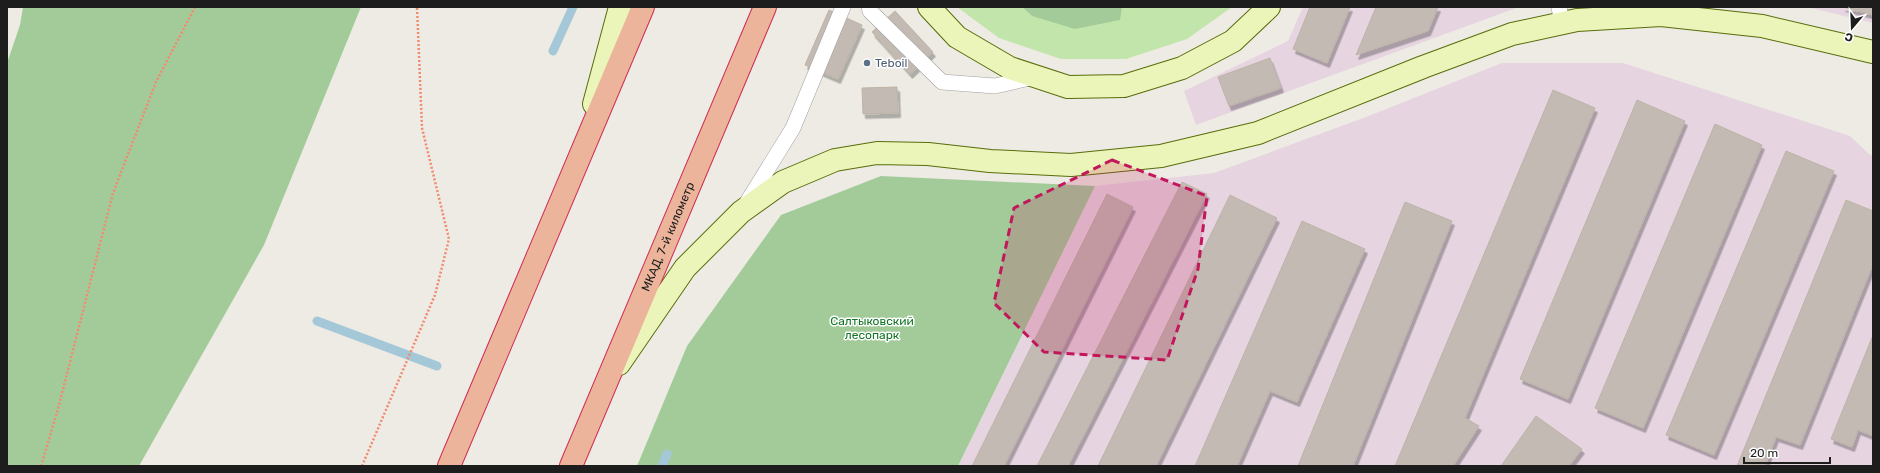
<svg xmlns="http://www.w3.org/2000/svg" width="1880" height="473" font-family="Rubik,sans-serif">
<defs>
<filter id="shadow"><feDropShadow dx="2.5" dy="4.5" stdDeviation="0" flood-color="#0004"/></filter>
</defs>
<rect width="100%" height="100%" fill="#edebe3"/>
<path fill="#e6d5e1" d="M1303,7H1519L1196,125L1184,91L1288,41Z
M1807,7H1873V23Z
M1502,63H1623L1850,136L1869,154L1873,156V466H958L1095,186L1214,173L1366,117Z"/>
<path fill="#c2e5ab" d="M957,7H1022L1032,16L1119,20L1122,7H1232L1187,39L1126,59H1061L999,38Z"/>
<path fill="#a3cb9a" d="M23,7H361L264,245L139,466H7V63L20,25Z
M1022,7H1122L1120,20L1075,29L1032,16Z
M881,176L1095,186L958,466H637L687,346L781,215Z"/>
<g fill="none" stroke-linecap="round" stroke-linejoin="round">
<path stroke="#a5c8d9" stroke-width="9" d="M553,51L573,7
M317,321L437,366
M662,466L667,454"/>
</g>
<path fill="#c2bab3" stroke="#beb3a6" filter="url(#shadow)" d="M1310,7H1350L1327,63L1293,49Z
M1376,7H1438L1428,31L1356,55Z
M1843,7H1873V15Z
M829,10L862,25L838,79L805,65Z
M895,11L933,52L910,74L872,32Z
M1270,58L1281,88L1229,106L1218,77Z
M897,87L898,113L863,114L862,88Z
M1553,90L1595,108L1465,418L1479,426L1453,466H1395Z
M1637,100L1685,121L1568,399L1520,379Z
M1715,124L1762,145L1643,428L1595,408Z
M1786,151L1834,171L1714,455L1666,435Z
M1182,182L1207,194L1068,466H1037Z
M1107,194L1133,207L1004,466H972Z
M1230,195L1277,218L1156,466H1098Z
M1846,200L1873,211V264L1800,445L1776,437L1765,466H1737Z
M1405,202L1452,221L1353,466H1298Z
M1302,221L1365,249L1297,402L1270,391L1237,466H1195Z
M1873,335V436L1858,430L1852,447L1831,439Z
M1536,416L1582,449L1569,466H1501Z"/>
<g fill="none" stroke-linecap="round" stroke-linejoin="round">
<defs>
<path id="service" d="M869,7L870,11L942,82L995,86L1034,77
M1559,7L1562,23
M746,204L793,128L843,7"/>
<path id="secondary" d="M929,7L957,37L1010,68L1068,87L1124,86L1182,68L1233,41L1269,7
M594,104L620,7
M619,364L685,268L741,212L783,182L835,160L877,153L928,154L990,161L1071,165L1161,156L1258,133L1423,67L1512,34L1577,20L1661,15L1762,26L1873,52"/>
<g id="trunk">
<path d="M449,466L643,7"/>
<path id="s1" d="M571,466L765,7"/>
</g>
</defs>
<use href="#service" stroke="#a1a1a1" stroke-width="16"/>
<use href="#secondary" stroke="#586d0b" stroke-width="24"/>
<use href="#trunk" stroke="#ce2d54" stroke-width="24"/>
<path stroke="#f28a70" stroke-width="2.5" stroke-dasharray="2 2" stroke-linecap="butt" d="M41,466L58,409L113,193L156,82L195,7
M362,466L435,295L449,239L422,128L417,7"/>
<use href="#service" stroke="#fff" stroke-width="15"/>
<use href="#secondary" stroke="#ecf5b9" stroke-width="22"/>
<use href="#trunk" stroke="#ecb49a" stroke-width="22"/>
</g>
<path fill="#c2185b" fill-opacity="0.2" stroke="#c2185b" stroke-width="3" stroke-dasharray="8 5" stroke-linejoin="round" d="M1112,160L1207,196L1198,269L1167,360L1044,352L994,303L1014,208Z"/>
<circle fill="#5c6f8a" stroke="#fff" stroke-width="1.5" cx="867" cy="63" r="4"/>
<g text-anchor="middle" stroke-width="3" stroke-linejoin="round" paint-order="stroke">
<g font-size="12" fill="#4e5e75" stroke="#fff" text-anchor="start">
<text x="875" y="67">Teboil</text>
</g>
<g font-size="12" fill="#1d1d1d" stroke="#fff">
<text dy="4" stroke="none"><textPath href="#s1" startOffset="249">МКАД, 7-й километр</textPath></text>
</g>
<g font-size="12" fill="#117423" stroke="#fff">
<text x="872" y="325">Салтыковский<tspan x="872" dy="14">лесопарк</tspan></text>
</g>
</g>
<rect width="1880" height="473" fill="none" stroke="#1d1d1d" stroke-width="16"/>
<g transform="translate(1852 28) rotate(199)" stroke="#ffffff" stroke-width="3" paint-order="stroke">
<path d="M0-3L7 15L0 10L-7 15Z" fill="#1d1d1d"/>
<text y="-6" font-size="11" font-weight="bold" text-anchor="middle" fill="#1d1d1d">С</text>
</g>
<path d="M1744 457v6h86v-6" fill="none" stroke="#1d1d1d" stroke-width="2"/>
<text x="1750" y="457" font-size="12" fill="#1d1d1d" stroke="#ffffff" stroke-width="3" paint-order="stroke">20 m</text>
</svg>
